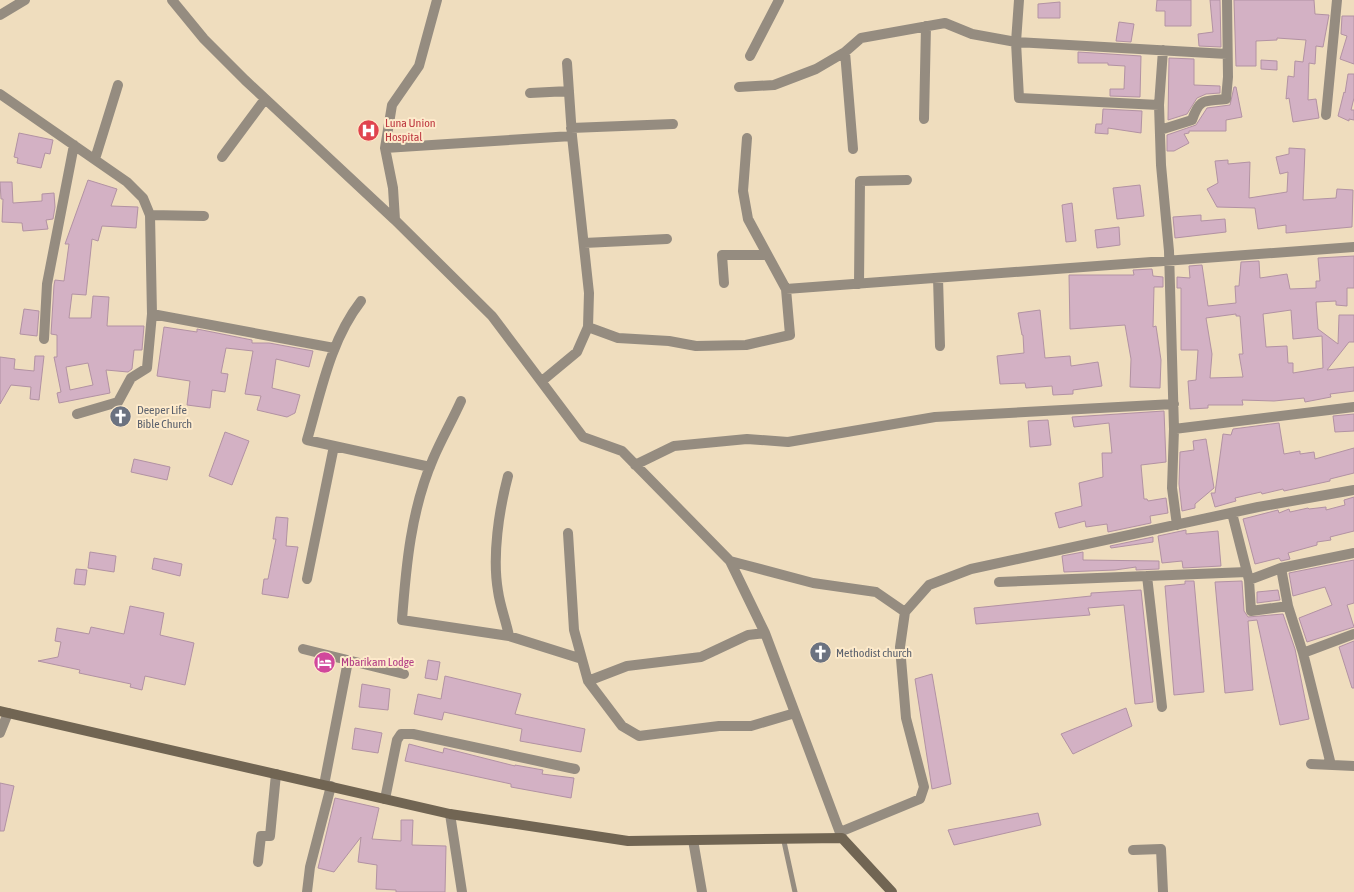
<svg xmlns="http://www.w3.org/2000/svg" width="1354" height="892" font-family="'Asap Condensed',sans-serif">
<rect width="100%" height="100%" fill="#efddbe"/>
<path fill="#d3b1c4" stroke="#b292a3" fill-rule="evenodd" d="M1157,0H1191V26H1165V11H1156Z
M1210,0H1220L1221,47L1199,46L1198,34L1213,32Z
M1234,0H1314L1315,14L1329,15L1323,47L1316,46L1315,64L1309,63L1308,100L1316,99L1319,118L1293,122L1289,98L1286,99L1288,76L1294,77L1295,61L1303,62L1306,40L1277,38V40L1256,41V66H1236Z
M1060,2V18H1038V4Z
M1342,16H1354V64L1340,59L1347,36L1341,34Z
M1119,22L1134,24L1131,42L1116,41Z
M1078,52L1141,56L1140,97L1110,96V89H1124L1125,66L1108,65V63H1078Z
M1169,58L1194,59V85L1220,86V93L1206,94L1197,98L1187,114L1168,120Z
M1261,60L1277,61V70L1261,69Z
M1348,74H1354V98L1351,110H1354V120L1349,119V121L1338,116L1344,92L1345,93Z
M1234,87H1236L1242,117L1226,120V131H1189V133L1184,134L1189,143L1174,151H1167V135L1196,125L1207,108L1230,105Z
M1103,109L1142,111L1141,133L1108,128V134L1095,133L1096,124H1102Z
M19,133L53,140L50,154L45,153L41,168L17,163L18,158L14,157Z
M1289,148L1305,149L1303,200L1336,198L1337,189L1353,190L1352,227L1286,233V225L1258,229L1255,208L1217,207L1207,189L1218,183L1215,161L1228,160V164L1250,162L1249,198L1287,192L1288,172L1280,174L1276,157L1289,154Z
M88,180L117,189L111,206L138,207L136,228L102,226L98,241L92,239L86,295L72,294L69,318H91L93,296L109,297L107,326H144L142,350H134L132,369L128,372L106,370L110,393L59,403L57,393L61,392L54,357H57V335L51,334L54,285L55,280L64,281L69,244H65ZM88,363L93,385L70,390L66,367Z
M0,182H12L13,203L42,201V194L54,193L55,207L53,219L46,220L48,229L23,231L22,223L2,222L3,199H1Z
M1140,185L1144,216L1117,219L1113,188Z
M1072,203L1076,241L1066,242L1062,205Z
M1201,215V221L1225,219L1226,232L1175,238L1173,217Z
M1119,227L1120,245L1097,248L1095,230Z
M1354,256V288H1347V306L1336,305V301L1316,302L1318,329L1338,344L1339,315H1354V342H1349L1327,370L1354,367V391L1330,394L1331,397L1305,402L1304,398L1274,401L1242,400L1243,405H1208V408L1190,409L1188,381L1196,380L1198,350H1181V288H1177V277L1190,278L1189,266L1202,265L1208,306L1236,303L1235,286H1239L1241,262L1259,261L1260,278L1287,274L1290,289L1316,288V281H1320L1318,258ZM1291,310L1293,339L1322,336L1323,368L1293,373V363H1288L1287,346L1266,347L1263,314ZM1236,314V316H1240L1243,354H1239L1243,377L1210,378L1212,354L1206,318Z
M1152,269L1153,276L1163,277V287H1154L1153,327L1156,326L1161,360L1160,388L1130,387L1131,359L1125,325L1070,329L1069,275H1134L1133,270Z
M24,309L39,311L37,336L20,334Z
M1040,310L1045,358L1070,356L1071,366L1098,362L1102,386L1073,390V394L1053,395L1052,386L1026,388L1025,383L1000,384L997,356L1024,353L1023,335H1022L1018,313Z
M164,327L197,332V329L252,340V343H269L313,351L309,367L276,359L272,388L300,395L295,413L287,417L257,410L261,396L245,394L253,351L226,348L221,373L228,374L225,392L212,390L210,408L187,405L190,381L157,376Z
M35,356H44L39,400L30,399L31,387L11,385L0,404V357L15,359L14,369L34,371Z
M1164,411L1166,462L1141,465L1144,499H1147L1148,501L1166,498L1168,513L1150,516L1151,523L1108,532L1107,524L1086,527L1085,521L1059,528L1055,513L1082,506L1079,483L1103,477L1102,453H1112L1109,423L1074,427L1072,417Z
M1354,414V431L1335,432L1333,416Z
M1048,420L1051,445L1030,447L1028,421Z
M1279,423L1284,454L1300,451V454L1314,452L1315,459L1354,448V473L1330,479V481L1284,491L1283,489L1262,494L1261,492L1235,498L1236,501L1215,507L1211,493H1215L1223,434L1231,435L1233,429Z
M225,432L249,441L232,485L209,476Z
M1206,439L1214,488L1195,504V508L1182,511L1179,484L1180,452L1194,450L1193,441Z
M134,459L170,467L167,480L131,472Z
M1354,497V531L1330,537L1331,540L1317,542V545L1288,553L1290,559L1281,561L1279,558L1255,564L1243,519L1278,510L1279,513L1289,509L1290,512L1308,508L1309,509L1326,507V510L1345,505L1344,500Z
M276,517L288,518L286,546L298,547L288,598L262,594L264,579H268L276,539H273Z
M1186,530V534L1218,531L1221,566L1183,568L1182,561L1162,563L1158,536Z
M1153,537V542L1111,548L1110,546Z
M90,552L116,556L114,572L88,568Z
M1083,552V560L1159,561V569L1136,570V567L1115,570L1064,572L1062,556Z
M154,558L182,564L180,576L152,569Z
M1354,560V603L1347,605L1354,627L1307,642L1299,618L1332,605L1325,587L1293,596L1289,573Z
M76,569L87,570L85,585L74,584Z
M1185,581H1194L1204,692L1174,695L1165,586L1185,584Z
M1242,581L1244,611L1248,617L1283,614L1295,649L1309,719L1280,725L1257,620L1248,621L1253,690L1225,693L1215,582Z
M1141,590L1153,702L1135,704L1124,605L1088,608L1090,615L976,624L974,608L1091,596V593Z
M1278,590L1280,600L1257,603V592Z
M130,606L164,613L160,635L194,643L185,685L145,676L142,690L130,687L131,684L79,673L80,670L38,661L58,657L61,642L55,641L57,628L89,634L91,627L124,634Z
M1354,641V688H1352L1339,647Z
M428,660L440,662L437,680L425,678Z
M932,674L951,784L932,789L915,679Z
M445,676L521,694L515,714L585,729L581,752L520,741L522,729L444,712L442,720L414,714L418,694L441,699Z
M362,684L390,689L388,710L359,707Z
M1126,708L1132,726L1073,754L1061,734Z
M355,728L382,733L378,753L352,749Z
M409,744L443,753L444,748L515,766V765L543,770L542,774L574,778L571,798L511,787V784L405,761Z
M0,783L14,786L4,831H0Z
M335,798L379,808L372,839L401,841V820H413L412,845L446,846L445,892H396V890L376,889L377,865L358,862L361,837L334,872L318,868Z
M1038,813L1041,825L954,845L948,830Z"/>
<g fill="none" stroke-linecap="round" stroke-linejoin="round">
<path stroke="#958c80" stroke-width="5" d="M783,837L795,892"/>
<path stroke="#958c80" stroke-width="10" d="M172,0L204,39L245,80L395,220L492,316L583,437L622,451L730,561L765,633L842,838
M1019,0L1016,42L1227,54
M0,15L25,0
M1163,50L1159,105L1161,165L1169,251L1174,429L1172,488L1177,525
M845,52L853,149
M750,56L779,0
M739,87L774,85L816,69L845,52L861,38L945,23L972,34L1016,42L1019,98L1159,105
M530,93L569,91
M0,94L127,182L143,198L150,215L152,314L147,368L131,378L118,402L77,414
M1326,115L1337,0
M924,119L926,26
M571,128L673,124
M1160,130L1192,120C1200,97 1204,102 1226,99L1228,77L1227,0
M747,138L743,191L748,219L786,289L1354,247
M385,148L572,136
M222,157L265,99
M95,159L118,85
M150,215L204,216
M395,220L393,188L385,148L392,105L419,66L437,0
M584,243L667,239
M938,278L940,346
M724,283L722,255H767
M859,284L860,181L907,180
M361,301C330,341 321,392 307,440L430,467
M152,314L334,348
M588,327L618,338L669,341L696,346L746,345L790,335L786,289
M44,339L47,284L74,145
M542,381L577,352L588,327L589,293L572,136L567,63
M461,401C452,421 441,440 433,459C411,510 406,566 402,620L509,636L582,659
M1174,429L1354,407
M635,465L674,446L747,439L788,442L935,417L1174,404
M508,476C499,510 492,556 498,591C500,606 506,621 509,636
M1232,513L1249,580L1281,568L1288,606L1303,653L1331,765
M568,533L574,630L588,681L622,726L639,736L719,726H751L795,713
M730,561L813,583L876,592L905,612
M1281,568L1354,553
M1147,576L1162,707
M307,579L334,446
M1249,580L1251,611L1288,606
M999,582L1247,572
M303,649L404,674
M1303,653L1354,634
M588,681L627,666L701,657L748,635L765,633
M0,733L8,713
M1311,764L1354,766
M324,785L348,661
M385,799L397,740L401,734H413L575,769
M450,814L462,892
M840,832L920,799L924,787L906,718L900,647L905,612L929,585L971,569L1258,507L1354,490
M693,840L702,892
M1133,850L1161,849L1163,892
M258,862L261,836H270L276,774
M307,892L310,867L331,786"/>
<path stroke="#716553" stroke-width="10" d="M0,711L450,814L628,841L842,838L892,892"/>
</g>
<defs>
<symbol id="hospital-disc" viewBox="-11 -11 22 22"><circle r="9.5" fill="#e0444e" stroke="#fdeacb"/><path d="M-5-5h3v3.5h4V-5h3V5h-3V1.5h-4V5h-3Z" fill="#fff"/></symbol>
<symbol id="church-disc" viewBox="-11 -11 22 22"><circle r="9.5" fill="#6b7280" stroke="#fdeacb"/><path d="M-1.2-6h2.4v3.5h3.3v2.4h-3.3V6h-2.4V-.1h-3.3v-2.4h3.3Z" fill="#fff"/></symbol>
<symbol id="hotel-disc" viewBox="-11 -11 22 22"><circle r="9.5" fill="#d1479c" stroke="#fdeacb"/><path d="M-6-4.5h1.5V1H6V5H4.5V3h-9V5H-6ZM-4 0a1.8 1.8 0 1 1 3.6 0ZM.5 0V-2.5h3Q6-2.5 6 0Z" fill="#fff"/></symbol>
</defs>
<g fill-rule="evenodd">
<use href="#hospital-disc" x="356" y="118" width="25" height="25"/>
<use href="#church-disc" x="108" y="404" width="25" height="25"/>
<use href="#church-disc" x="808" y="640" width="25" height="25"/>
<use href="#hotel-disc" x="312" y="650" width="25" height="25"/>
</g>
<g text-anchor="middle" stroke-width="4" stroke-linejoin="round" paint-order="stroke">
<g font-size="12" fill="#be3a42" stroke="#fdeacb" text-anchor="start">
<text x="385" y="127">Luna Union<tspan x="385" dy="14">Hospital</tspan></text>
</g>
<g font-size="12" fill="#5b616d" stroke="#fdeacb" text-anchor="start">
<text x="137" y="414">Deeper Life<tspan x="137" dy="14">Bible Church</tspan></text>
<text x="836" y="657">Methodist church</text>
</g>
<g font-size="12" fill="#b23c85" stroke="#fdeacb" text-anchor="start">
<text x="341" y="666">Mbarikam Lodge</text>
</g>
</g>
</svg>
